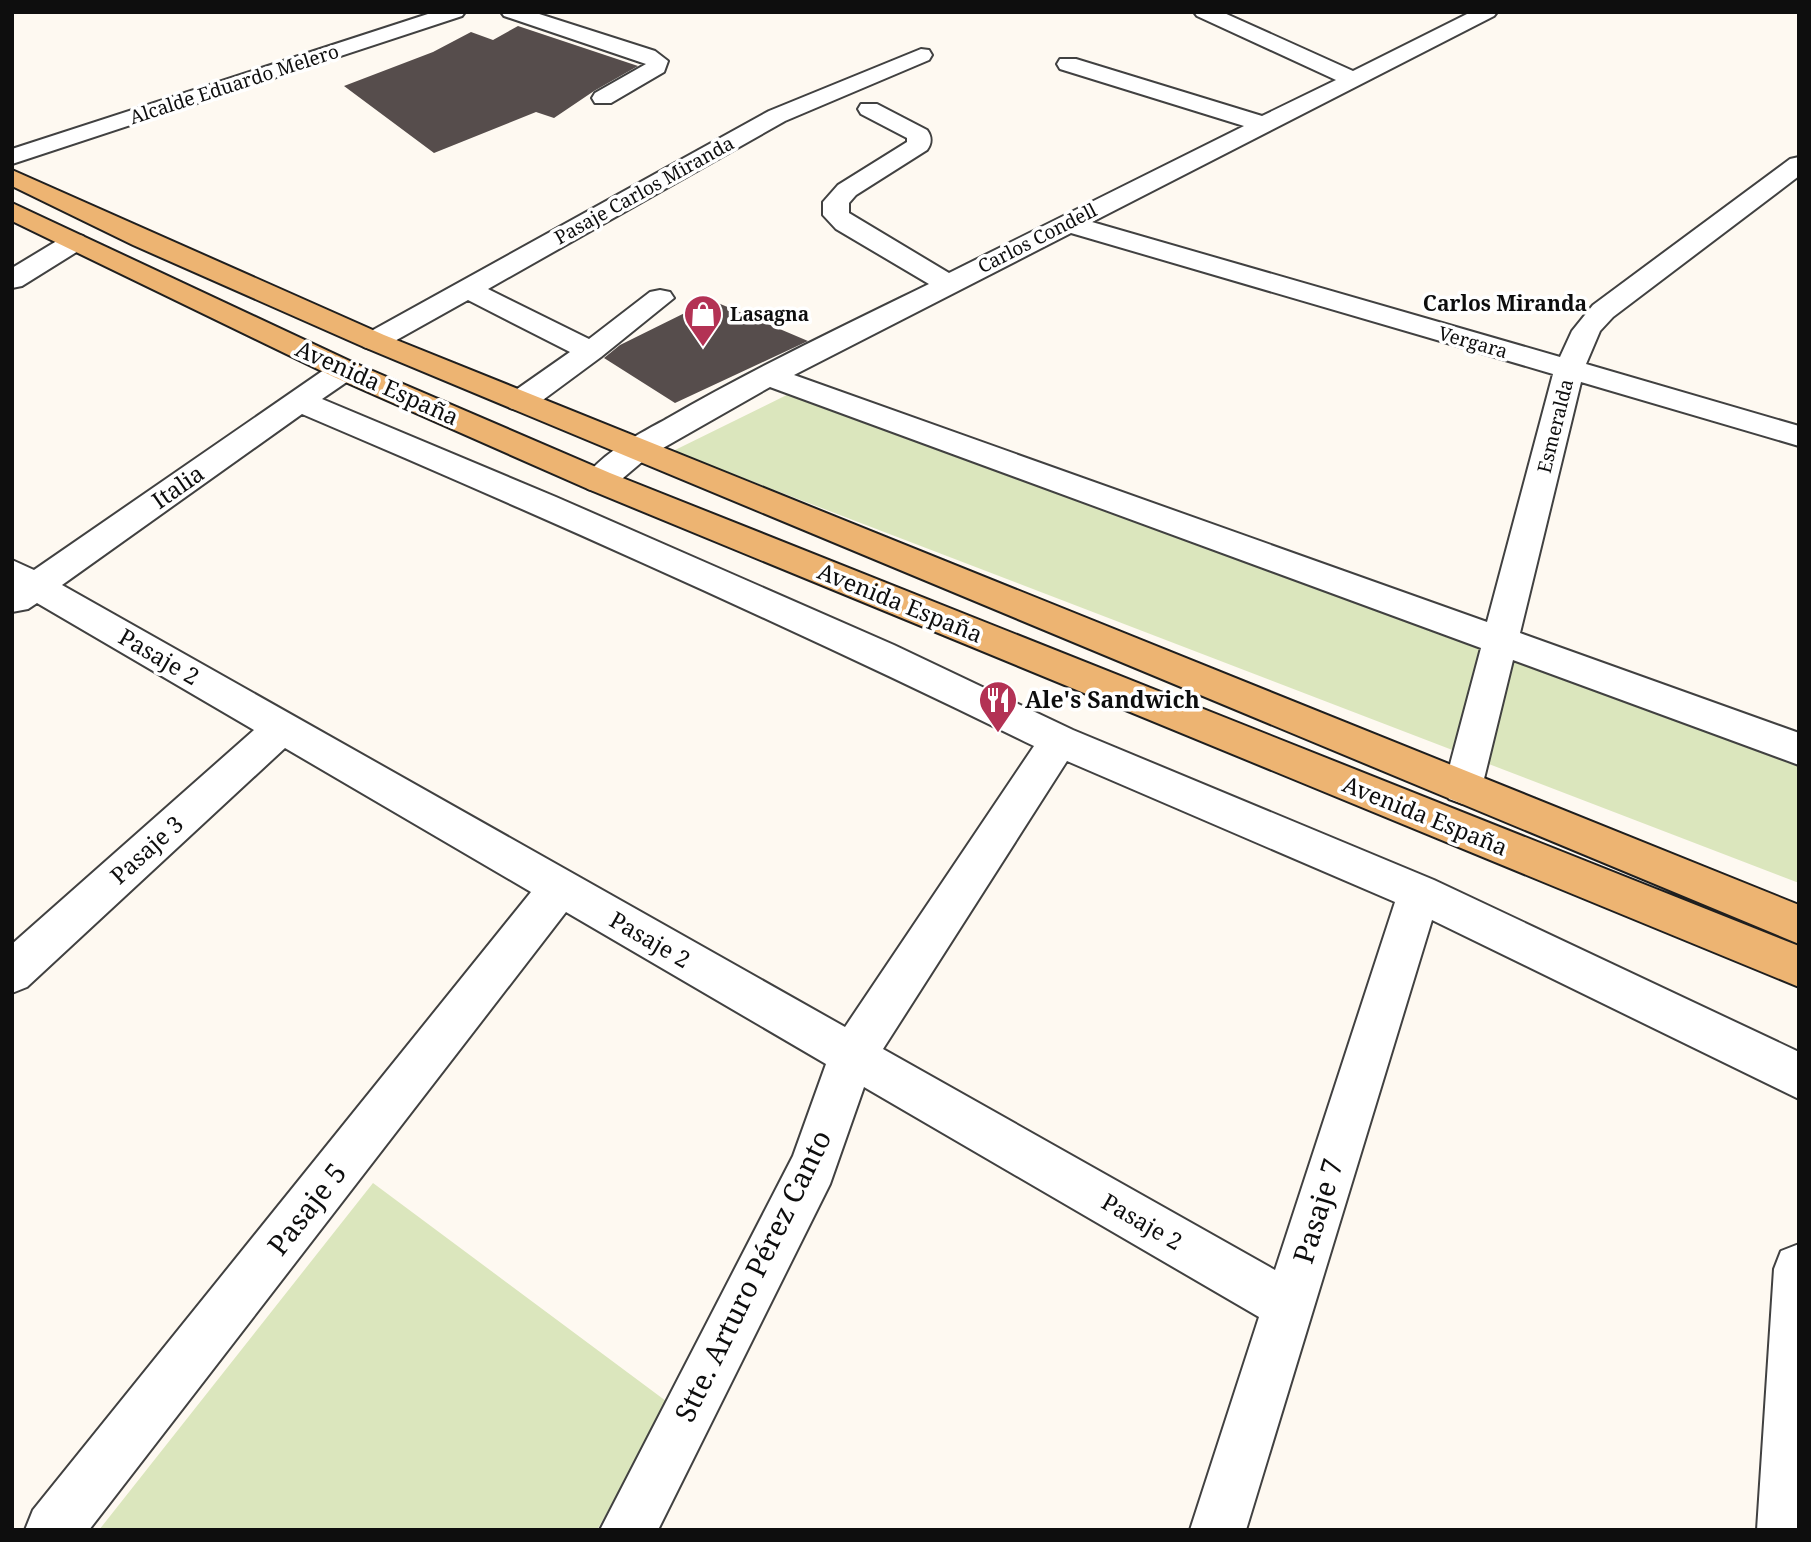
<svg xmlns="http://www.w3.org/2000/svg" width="1811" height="1542" font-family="'Noto Serif',serif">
<rect width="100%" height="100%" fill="#fef9f1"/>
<path fill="#dbe6bd" d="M813,382L1799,737V883L673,451Z
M373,1183L670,1404L597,1530H99Z"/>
<path fill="#564d4c" d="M518,26L638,66L594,91L554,118L536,112L434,153L344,86L433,52L471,32L493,40Z
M711,300L808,341L675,403L604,358L620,345Z"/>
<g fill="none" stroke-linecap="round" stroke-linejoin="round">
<defs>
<path id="minor" d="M434,12H465L462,16L12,164V149Z
M501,12H533L655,51L668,61L664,72L611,103H595L592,98L595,93L646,64L504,16Z
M1194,12H1222L1353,71L1471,12H1497L1494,16L1092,222L1560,357L1572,331L1593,305L1790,159L1799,157V176L1613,317L1600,331L1586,364L1799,426V446L1581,382L1520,633L1799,733V765L1513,660L1482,787L1477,799L1463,804L1449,799L1444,787L1481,648L770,387L649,456L610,489L599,492L588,489L583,481C599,454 641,433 668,418C753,369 841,327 929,284L836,229L823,215V202L838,185L907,142V138L861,114L858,109L861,104H877L927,130C932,137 932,143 927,150L856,195L849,203V213L949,273L1244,126L1060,69L1057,64L1060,59H1076L1262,116L1336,80L1197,16ZM1071,233L1553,374L1487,622L794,375Z
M921,49L929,50L932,55L929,60L785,121L488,289L589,339L650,292L660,290L670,292L674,298L601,357L532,408L521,411L510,408L506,401L510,394L570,352L468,300L384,347L374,350L364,347L360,341L364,335L769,111Z
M74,234L83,236L87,242L83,248L22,286L12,288V268L65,236Z
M344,361L354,363L359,370L354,377L322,399L556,497L894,645L1073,730L1434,880L1799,1052V1099L1432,920L1246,1530H1190L1259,1317L864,1087L830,1184L658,1530H600L793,1156L826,1064L566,912L89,1530H25L33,1510L531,892L285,748L27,987L12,993V944L254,730L37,603L28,609L12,612V560L34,570L334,363ZM302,414C549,519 793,628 1034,746L845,1027L62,585ZM1067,761L1395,902L1275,1270L883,1049Z
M1799,1244V1530H1757L1774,1269L1781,1251Z"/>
<path id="major" d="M12,170L384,335L1799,905V944L364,347L133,245L12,186Z
M12,203L354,363L610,473L1799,946V987L588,489L334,377L12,221Z"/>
</defs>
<use href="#minor" stroke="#414141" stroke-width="4"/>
<use href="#major" stroke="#1f1f1f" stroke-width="4"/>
<use href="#minor" fill="#fff" fill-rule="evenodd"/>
<use href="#major" fill="#edb472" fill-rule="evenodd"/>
</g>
<defs>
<symbol id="shop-pin" viewBox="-11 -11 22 30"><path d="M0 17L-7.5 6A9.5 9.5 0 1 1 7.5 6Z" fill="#b33254" stroke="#fff"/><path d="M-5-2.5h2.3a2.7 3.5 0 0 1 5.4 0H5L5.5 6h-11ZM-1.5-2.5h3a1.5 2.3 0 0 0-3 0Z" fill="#fff"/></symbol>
<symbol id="restaurant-pin" viewBox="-11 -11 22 30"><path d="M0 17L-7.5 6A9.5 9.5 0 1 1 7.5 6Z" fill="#b33254" stroke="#fff"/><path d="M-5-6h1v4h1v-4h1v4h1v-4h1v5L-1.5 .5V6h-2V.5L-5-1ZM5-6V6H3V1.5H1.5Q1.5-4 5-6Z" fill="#fff"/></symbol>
</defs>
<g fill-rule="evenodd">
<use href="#shop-pin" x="681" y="292" width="44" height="60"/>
<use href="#restaurant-pin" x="976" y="678" width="44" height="60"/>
</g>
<g text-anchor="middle" stroke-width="7" stroke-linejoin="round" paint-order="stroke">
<g font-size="19" fill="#0e0e0e" stroke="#fff">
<text transform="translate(234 84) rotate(-18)" y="7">Alcalde Eduardo Melero</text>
<text transform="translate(644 190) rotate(-29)" y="7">Pasaje Carlos Miranda</text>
<text transform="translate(1037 238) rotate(-27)" y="7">Carlos Condell</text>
<text transform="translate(1473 342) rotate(16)" y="7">Vergara</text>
<text transform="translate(1555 426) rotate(-76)" y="7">Esmeralda</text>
</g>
<g font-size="19" font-weight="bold" fill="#0e0e0e" stroke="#fff" text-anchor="start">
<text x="730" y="321">Lasagna</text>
</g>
<g font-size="21" font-weight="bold" fill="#0e0e0e" stroke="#fff">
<text x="1505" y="311">Carlos Miranda</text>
</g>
<g font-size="23" fill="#0e0e0e" stroke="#fff">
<text transform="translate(377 383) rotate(24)" y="8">Avenida España</text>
<text transform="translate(178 487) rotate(-35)" y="8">Italia</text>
<text transform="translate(900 603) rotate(22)" y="8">Avenida España</text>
<text transform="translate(159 657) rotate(30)" y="8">Pasaje 2</text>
<text transform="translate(1425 816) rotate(22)" y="8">Avenida España</text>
<text transform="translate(147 850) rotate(-42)" y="8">Pasaje 3</text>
<text transform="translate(650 940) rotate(30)" y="8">Pasaje 2</text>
<text transform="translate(1142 1222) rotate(30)" y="8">Pasaje 2</text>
</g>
<g font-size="23" font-weight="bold" fill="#0e0e0e" stroke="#fff" text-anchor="start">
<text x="1025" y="708">Ale's Sandwich</text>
</g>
<g font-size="28" fill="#0e0e0e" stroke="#fff">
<text transform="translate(307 1209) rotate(-52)" y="10">Pasaje 5</text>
<text transform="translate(1318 1211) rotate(-73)" y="10">Pasaje 7</text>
<text transform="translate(753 1276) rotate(-64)" y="10">Stte. Arturo Pérez Canto</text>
</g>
</g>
<rect width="1811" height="1542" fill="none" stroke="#0e0e0e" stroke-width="28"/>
</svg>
